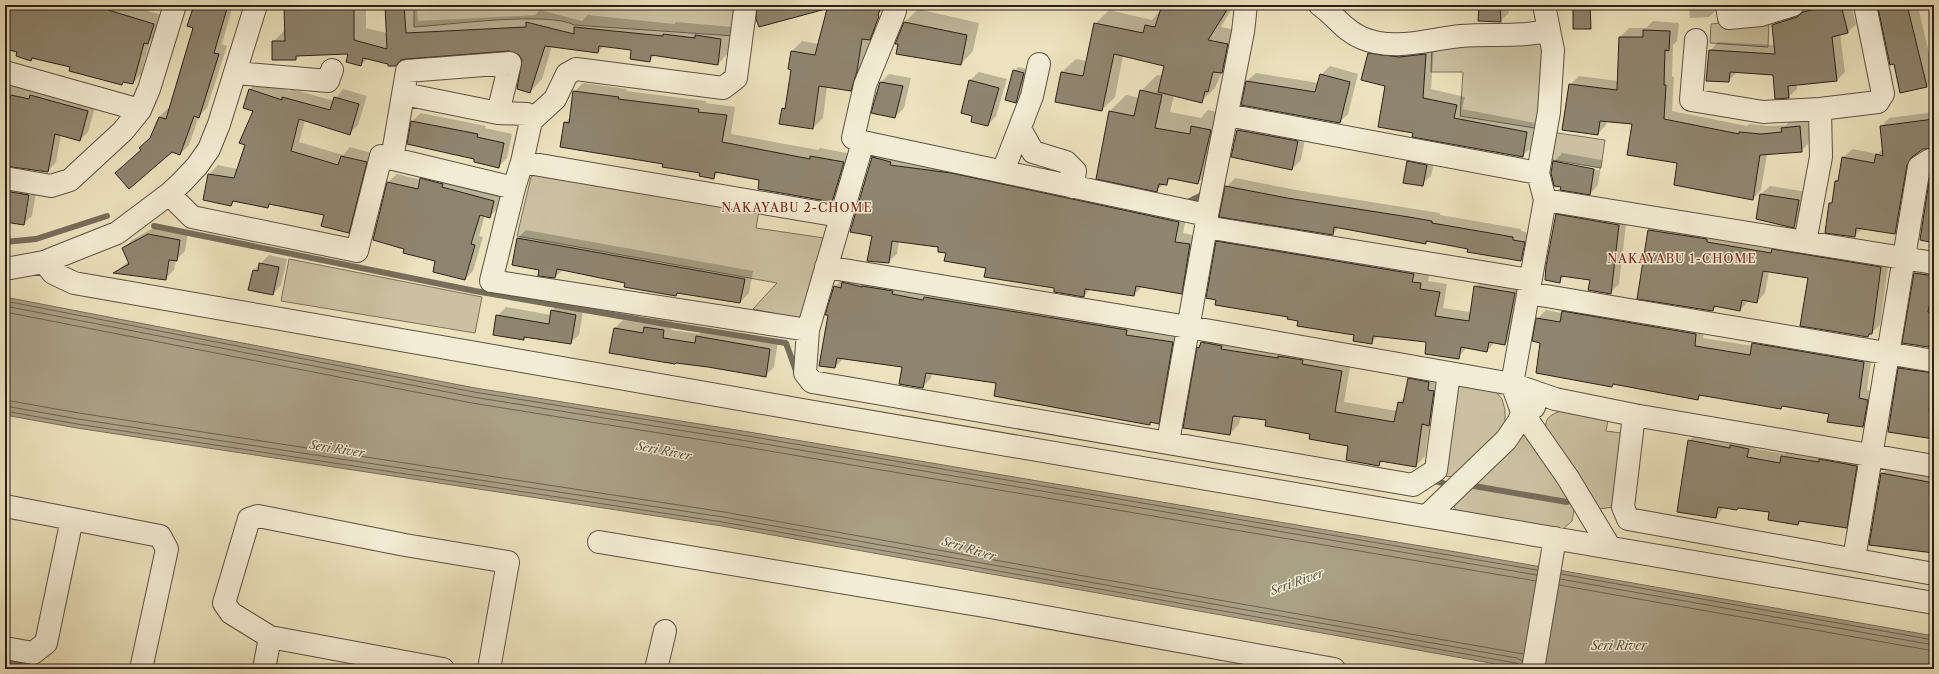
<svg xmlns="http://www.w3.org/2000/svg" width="1939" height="674" font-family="'Libre Caslon Text',serif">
<rect width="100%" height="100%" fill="#ece2bd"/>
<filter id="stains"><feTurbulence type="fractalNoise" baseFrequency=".005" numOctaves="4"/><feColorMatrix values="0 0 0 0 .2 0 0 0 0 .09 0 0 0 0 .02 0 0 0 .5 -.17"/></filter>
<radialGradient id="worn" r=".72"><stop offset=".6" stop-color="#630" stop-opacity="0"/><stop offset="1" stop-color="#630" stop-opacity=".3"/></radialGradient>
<path fill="#cbc1a1" stroke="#7b705e" d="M414,5H733L734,36L574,25C549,11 447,25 414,27Z
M1769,18L1768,47L1710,43L1711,24Z
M1545,36L1541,129L1460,116L1463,72H1431L1432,44Z
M1551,132L1605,140L1601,168L1546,159Z
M536,174L759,211L756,228L824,238L802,319L753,309L777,283L517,236L531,177Z
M289,259L482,297L475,333L281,301Z
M1461,382L1495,391L1502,399L1505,410V424L1498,437L1453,477L1441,476L1455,387Z
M1561,411L1608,420L1606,431L1621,433L1615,507L1599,509L1546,428C1544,418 1552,414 1561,411Z
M1523,434L1533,442L1560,483L1574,510L1572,521L1562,530L1457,512L1454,506L1455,501Z"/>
<path fill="#aaa086" stroke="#776d5b" d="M5,297L475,388L743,431L1462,553L1934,636V669H1524L722,526L77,428L5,415Z"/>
<path fill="#0003" fill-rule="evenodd" d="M5,5H127L162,15L156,35L150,41L141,74L133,83L71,66L33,58L31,59L18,52L5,48Z
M196,5H233L222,44L227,46L207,108L199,116L189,145L180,154L172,151L142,149L152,136L159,117L168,108L170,109L194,27Z
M285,5H366V28L387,33L386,10H383V5H417L418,21L535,15L540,10L582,21L588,15L674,24L676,22L733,27L730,51L718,64L655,55L649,61L633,49L604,46L598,52L552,46L542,79L530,92L523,60L520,54L510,50L406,58L389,63L368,58L361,65L350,53L300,55L296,59L273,42L286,29Z
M757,5H826L822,9L759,26Z
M841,5H888L880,29L870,38L867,60L861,79L851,90L827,86L823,118L813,128L783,109L786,105L792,69V51L802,41L819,44ZM880,11L882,12L875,29H873Z
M1163,5H1234L1221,27L1240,31L1235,59L1222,72L1215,88L1201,101L1174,95L1170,112L1201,118L1208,110L1226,114L1214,167L1198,183L1173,178L1156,190L1110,111L1126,95L1139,98L1141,91L1157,75L1163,76L1165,65L1123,56L1115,97L1102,110L1057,101L1062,72L1076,59L1087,61L1095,24L1109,10L1152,20L1159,12L1161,13Z
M1480,5H1508L1509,13L1500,21L1479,20Z
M1574,5H1594L1574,7Z
M1689,5H1722L1709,17L1690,18Z
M1806,5H1851L1856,24L1848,32L1840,34L1845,72L1837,80L1797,84V89L1788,97L1774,74L1737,72L1728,81L1710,51L1718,42L1775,45L1773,25L1781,17L1806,9Z
M1883,5H1934V7L1919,11L1934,74V79L1927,86L1895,63L1879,8Z
M918,9L979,23L973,51L961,64L897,43L905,22Z
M1653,21L1679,23L1677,41L1673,45L1672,76L1674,77L1672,111L1747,126L1749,124L1770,126L1786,125L1791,120L1808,118L1810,142L1801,151L1767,154L1761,190L1753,199L1679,163L1633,124L1607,121L1606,125L1598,134L1570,85L1579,76L1618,81L1620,37L1629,28H1646Z
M1377,45L1434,46L1431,89L1465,97L1462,109L1535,123L1531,148L1522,156L1414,132L1369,54Z
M1330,66L1358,74L1348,114L1340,122L1247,81L1256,73L1319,83L1321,75Z
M1018,67L1028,69L1020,97L1016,101L1014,71Z
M979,72L1007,79L996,116L988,125L973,116L962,112L970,80Z
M889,74L911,78L904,108L895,117L881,82Z
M259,80L290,91L292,89L334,101L343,89L367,96L358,125L349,134L305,120L299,142L343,155L350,147L375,154L357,224L348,232L325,215L271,203L267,207L235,201L231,204L204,199L209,174L218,165L238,169L246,144L254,110L244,107L250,89Z
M5,82L96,103L88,132L80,140L61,135L56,162L48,171L5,164Z
M583,83L627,89L626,91L707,101L706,103L735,107L731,134L818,150L820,148L852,154L841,192L832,201L760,180L719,172L713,178L701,172L664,163L565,122L571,117L574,92Z
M1934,112V146L1923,148L1916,153L1904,224L1895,233L1863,228L1854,236L1830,203L1833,201L1836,181L1839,178L1843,158L1852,149L1878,154L1883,148L1881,127L1889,118Z
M421,113L486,126L485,128L512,134L507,158L498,167L475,159L412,121Z
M1246,121L1306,133L1301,160L1292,169L1232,157L1237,130Z
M881,149L1187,213L1183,233L1198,236L1190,284L1181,292L1142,287L1134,295L1091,288L1084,296L987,268L947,252L939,246L899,241L897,254L888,262L873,235V157Z
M1417,153L1435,157L1431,176L1422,184L1408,162Z
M1562,153L1602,160L1598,185L1590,194L1562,186L1554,162ZM1559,161L1599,168V170L1559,164Z
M430,170L502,193L498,208L489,217L485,215L479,236L483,237L473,271L465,279L436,261L405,248L375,239L388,182L397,174L421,180Z
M1235,178L1296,190L1440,213V215L1521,229V231L1533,234L1530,252L1521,260L1469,248L1428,240L1425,243L1339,227L1333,234L1226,187Z
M5,185L37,186L32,216L23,224L5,221ZM29,190H31L26,216H24Z
M1770,186L1807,192L1802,218L1794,227L1761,194Z
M1565,206L1627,216L1619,284L1610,293L1591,280L1565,275L1559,282L1557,215Z
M1657,222L1889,259L1880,325L1868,336L1810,277L1769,271L1765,293L1757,302L1748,301L1740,310L1717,306L1713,310L1648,230Z
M157,226L188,231L185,251L176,260L174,270L165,279L115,272L129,261L124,248L132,240Z
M526,230L753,271L749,293L740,302L679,292L676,295L626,282L563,270L555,277L541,269L518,238Z
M1225,234L1422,266L1420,274L1429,275L1428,281L1447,284L1443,308L1471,312L1475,287L1484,279L1523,285L1513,336L1505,344L1495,342L1487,351L1467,347L1458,358L1428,342L1379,335L1371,343L1355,334L1299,320L1289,316L1217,242Z
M269,255L287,259L281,285L273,294L254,270Z
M1924,265L1934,266V347L1904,342L1915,273Z
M843,278L1181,334L1167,414L1158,422L1152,421L1149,424L997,383L932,373L931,378L923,387L903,366L844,358L835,367V287Z
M561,302L584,306L579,335L570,343L526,336L524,339L497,316L506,307L551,315L552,311Z
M1571,303L1704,326L1703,338L1753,346L1762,335L1872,354L1867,390L1876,392L1871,418L1863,426L1830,413L1784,405L1781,408L1702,395L1698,399L1615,383L1612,386L1541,342L1537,319L1546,310L1562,313Z
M654,318L672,321L671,330L699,334L706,328L778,341L774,367L765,376L615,328L623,320L648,324Z
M1211,333L1351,362L1344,402L1397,411L1399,403L1406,396L1408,379L1418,369L1438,373V415L1430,423L1425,456L1416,466L1383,461L1379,465L1350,445L1267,419L1241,416L1239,424L1230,434L1198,348Z
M1908,360L1934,363V445L1930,444L1931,438L1899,368Z
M1698,432L1757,440L1756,449L1785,454L1791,447L1865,457L1855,518L1846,527L1802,520L1798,524L1770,512L1725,506L1716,517L1689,441Z
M1890,465L1934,469V550L1882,474Z"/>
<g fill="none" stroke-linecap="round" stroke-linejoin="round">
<path stroke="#6a6050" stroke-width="1" d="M5,301L474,392L742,435L1537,570
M5,306L473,397L741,440L1537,575
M5,312L472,403L740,446L1536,581
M5,400L79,413L724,512L1523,654
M5,406L78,419L723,517L1517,658L1522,661
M5,411L77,424L722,522L1516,663L1520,665V669
M1561,574L1934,640
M1560,579L1934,645
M1559,585L1934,651"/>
<path stroke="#776d5b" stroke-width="6" d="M1186,203L1200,196
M154,226L475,291L671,325L786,343L796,371
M5,242L36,239L107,216
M1434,481L1443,483
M1474,486L1567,502
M6,669L8,663L42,669"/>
</g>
<path fill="#8f856f" stroke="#2b201a" d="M5,5H109L108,10L154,24L148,44L144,43L133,84L123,82L122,85L69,71L70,67L32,58L31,61L16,56L17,52L5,49Z
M194,5H228L214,53L219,54L199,118L194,116L180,155L172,152L129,189L115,173L141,150L139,148L150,138L159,117L166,119L193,28L187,26Z
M284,5H354V40L387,49L385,5H404L406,33L526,27V22L574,34V27L663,36V34L695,38V35L721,39L718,65L651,55L650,62L630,59L631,50L599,46L598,53L545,46L530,93L517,89L522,60L519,55L509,51L406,59L401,60L396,66H388V64L363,58L361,66L346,62L348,54L296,56V60H272V41H285Z
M757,5H821L822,10L759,27L756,19Z
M828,5H881L878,16H879L870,40L862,39L857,71L851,91L819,86L813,129L779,124L782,108L785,109L791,70L788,69L791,51L815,55Z
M1162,5H1230L1208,40L1228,44L1222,73L1213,72L1208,92L1205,91L1202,103L1158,92L1164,66L1114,54L1102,111L1055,102L1061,72L1083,76L1094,23L1143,33L1145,25L1155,27Z
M1832,5H1841L1848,33L1832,37L1837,81L1788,86L1789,98L1775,99L1773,75L1730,72L1729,82L1706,81L1709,50L1775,54L1772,25L1797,17L1803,12Z
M1889,5H1907L1927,87L1900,93L1894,64L1890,65L1878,8Z
M1479,6H1500L1501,22L1478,21Z
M1573,6H1590L1591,29H1573Z
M904,22L967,35L961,65L896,54L898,44H895Z
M1643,30L1670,31L1669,51L1665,50L1664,85H1666L1664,119L1739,134V132L1761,134L1782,132L1781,128L1800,126L1802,152L1760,155L1753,200L1674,185L1677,163L1627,155L1632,124L1600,121L1598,135L1562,130L1569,84L1617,90L1619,37H1643Z
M1368,53L1399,57L1426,54L1423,98L1457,105L1454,118L1527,132L1523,157L1412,137L1413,133L1378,127L1385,86L1361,80Z
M1013,70L1024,73L1016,103L1005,100Z
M1320,74L1350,82L1340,123L1241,105L1246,81L1315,92Z
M969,80L999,88L988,126L971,122L972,116L961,113Z
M880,82L903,86L895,118L871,113Z
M249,89L282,100V97L330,110L334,97L359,104L350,135L299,119L291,151L338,165L341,156L367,162L349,233L321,226L324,215L269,204L268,208L233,201L231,206L203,200L208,174L234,178L245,145L239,143L253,111L243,108Z
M1140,90L1162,95L1155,128L1190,134L1191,126L1211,130L1198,184L1168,178L1167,185L1159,184L1157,192L1096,179L1109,111L1134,116Z
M573,91L619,97L618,99L699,109L698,112L727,115L722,142L810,159V156L844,162L832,202L758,189L759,180L715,172L714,179L699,176L700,173L662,167L663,164L560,147L564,122L569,123Z
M11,95L29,99L30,95L88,111L80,141L55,134L48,172L5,166V97L10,98Z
M1934,119V148L1923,149L1912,157L1907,165L1895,234L1856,228L1855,237L1825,233L1829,203H1832L1835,181H1838L1842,157L1874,163L1876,154L1883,156L1880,126Z
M411,121L478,134L477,137L504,143L499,168L474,162V159L407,144Z
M1237,130L1298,141L1292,170L1231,157Z
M872,157L891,162L890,165L951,173L1179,222L1175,242L1190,244L1182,294L1136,286L1134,296L1085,289L1084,297L1054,292V288L984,277L986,268L944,261L946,253L938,252V247L892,241L889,263L867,261L872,236L850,232Z
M1407,161L1427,165L1423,186L1403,183Z
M1553,161L1594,169L1590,195L1560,190L1561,187L1554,186L1551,173Z
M1934,172V243L1920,240L1930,175Z
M420,178L443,184L442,187L494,201L490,218L480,215L471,244L475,245L465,280L433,272L435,261L403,253L404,249L373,240L387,182L418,189Z
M1225,186L1287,198L1409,217L1432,221V223L1513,237V240L1525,242L1521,261L1467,252L1468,249L1426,241V244L1334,227L1333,235L1219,217Z
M5,191L29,195L24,225L5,222Z
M1760,194L1799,200L1794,228L1756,219Z
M1556,214L1619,225L1611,294L1588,290L1590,280L1561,276L1560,283L1545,280L1546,266Z
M1648,230L1707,239V242L1771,253L1772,249L1881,267L1872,334H1869L1868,337L1800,326L1808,278L1763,271L1757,303L1742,300L1740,311L1714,306L1713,311L1637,299Z
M148,234L180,240L177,261L169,260L166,280L113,273L129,264L122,248Z
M517,238L745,279L740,303L677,293L676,296L624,287L625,283L557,269L555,278L538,276L539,270L512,265Z
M1216,241L1414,274L1412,282L1421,283L1420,289L1440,292L1435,316L1469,321L1474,286L1515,293L1505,345L1489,342L1487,352L1461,347L1459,359L1425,354L1426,342L1373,336L1372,344L1353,341L1354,335L1297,326L1298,321L1287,319L1288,317L1215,305L1216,300L1206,298Z
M259,263L279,267L273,295L248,290L253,270L258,271Z
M1914,273L1934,276L1928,312L1934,313L1929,347L1902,343Z
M842,282L862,287V286L893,291L892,294L923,300L924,297L1127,330L1126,335L1173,342L1159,424L1150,422V425L1122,420L994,396L996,383L926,373L923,388L899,384L902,367L837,358L835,368L819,366L828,315H825L834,286L841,288Z
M551,310L576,315L571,344L524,337V340L493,335L496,315L549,324Z
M1562,311L1696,334L1695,346L1750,355L1752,343L1864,362L1859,398L1868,400L1863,427L1827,422L1829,414L1782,406L1781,409L1699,395L1698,400L1613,384L1612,387L1536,373L1540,343L1532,341L1536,318L1560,322Z
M644,327L664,330L663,338L695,343L696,336L770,349L766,377L708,367L676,363L675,364L609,353L614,328L643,333Z
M1201,342L1222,346L1221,349L1278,358V356L1303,360L1302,364L1342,371L1335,412L1394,422L1398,402L1403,403L1408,378L1429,382L1428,390L1434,391L1429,426L1422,424L1416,467L1380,461L1379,466L1346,460L1348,446L1309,439L1310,434L1265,426L1266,420L1233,416L1230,435L1183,428L1197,347L1199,348Z
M1898,368L1934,373L1929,411L1931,412L1930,415L1934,416V439L1888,432Z
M1688,440L1730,448V445L1749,449L1747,457L1780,463L1781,456L1819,462V459L1857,466L1847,528L1799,521L1798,525L1768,520L1769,512L1738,508L1737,510L1718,507L1716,518L1677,512Z
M1881,473L1934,483V553L1869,545Z"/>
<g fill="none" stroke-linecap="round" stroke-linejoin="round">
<defs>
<path id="minor" d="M1320,5C1335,15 1344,31 1362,38C1394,52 1429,39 1461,36C1490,33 1521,38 1549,30
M1544,5L1553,50L1549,112L1538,173L1545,200L1512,384L1522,412L1568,478L1609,546
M1727,5L1729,18L1761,15L1793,5
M1696,40L1691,100L1763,112L1820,109L1878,102L1883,94L1865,5
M5,72L140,110
M235,73L328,81L332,70
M404,94L498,113L527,114L531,121
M1227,115L1538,173
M1020,129L1033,152L1066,162L1075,171L1073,187
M863,142L853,138L865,85L895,11
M392,159L407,71L510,63L498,113
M522,162L531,121L555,99L567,74L576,69L723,88L736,78L745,10L744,5
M1003,171L1032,96L1039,64
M5,178L51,186L70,180L123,131L140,110L149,89L175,5
M514,188L491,281L808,330
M169,194L192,217L357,251L381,156L514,188L522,162L840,216
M1545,200L1934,263
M1207,215L863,142L808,330L805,373L812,382L1413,485L1436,470L1449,373
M1206,227L1530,280
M1805,242L1821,157L1820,109
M44,262L53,273L74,283L814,412L1934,603
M5,267L11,268L44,262L117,233L169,194L182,182L197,166L209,149L219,124L256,5
M826,267L1188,327L1512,384L1555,399L1634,415L1934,466
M1528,293L1934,361
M1634,415L1623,507L1628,519L1934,574
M1168,442L1206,227L1207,215L1243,32L1246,5
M5,506L160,536L167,549L141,669
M1427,516L1506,440L1519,421L1522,412L1534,407
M599,542L990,607L1334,669
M1854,559L1919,167L1930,160H1934
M270,637L231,613L224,603L249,519L258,516L405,545L508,562L489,669
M5,648L33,653L46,643L72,519
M264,669L270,637L443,669
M656,669L665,631
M1533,669L1555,538"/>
</defs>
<use href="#minor" stroke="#5b5043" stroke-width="24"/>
<use href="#minor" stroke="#f3ecd4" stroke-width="22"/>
</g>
<g text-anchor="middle" stroke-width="3" stroke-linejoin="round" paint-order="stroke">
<g font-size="12" letter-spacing="1" fill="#7a1f14" stroke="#f3ecd4">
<text x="797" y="212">NAKAYABU 2-CHOME</text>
<text x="1682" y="263">NAKAYABU 1-CHOME</text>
</g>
<g font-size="12" font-style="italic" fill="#574d40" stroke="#f3ecd4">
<text transform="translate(337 449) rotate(9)" y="4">Seri River</text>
<text transform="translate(664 451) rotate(11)" y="4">Seri River</text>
<text transform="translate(969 549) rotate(17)" y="4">Seri River</text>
<text transform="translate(1297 582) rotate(-20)" y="4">Seri River</text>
<text x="1619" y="650">Seri River</text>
</g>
</g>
<rect width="1939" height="674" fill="none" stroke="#ece2bd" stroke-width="20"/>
<rect x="6" y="6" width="1927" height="662" fill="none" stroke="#2b201a" stroke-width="2"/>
<rect x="10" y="10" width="1919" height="654" fill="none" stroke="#2b201a"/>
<rect width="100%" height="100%" filter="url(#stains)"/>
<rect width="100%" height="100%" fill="url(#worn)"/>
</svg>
